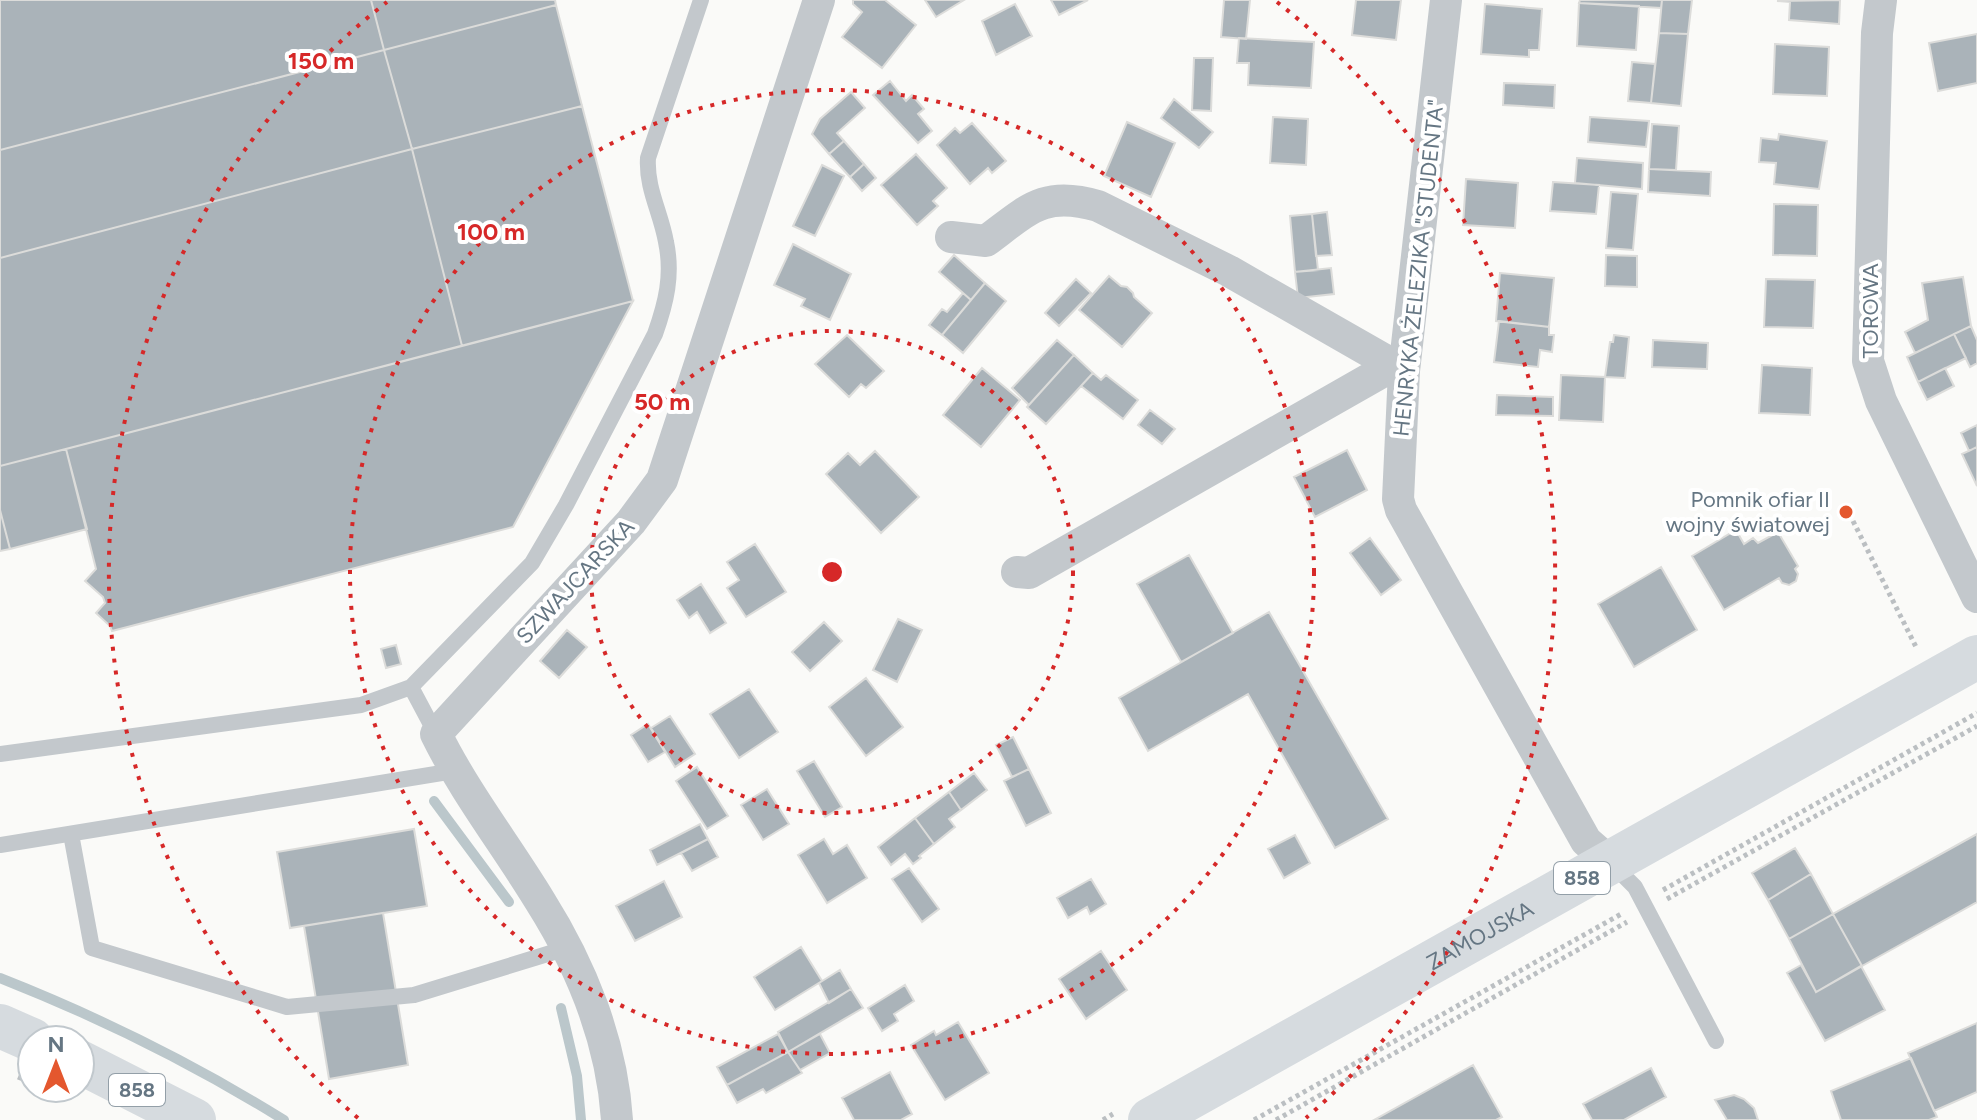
<svg xmlns="http://www.w3.org/2000/svg" width="1977" height="1120" font-family="Figtree,sans-serif">
<rect width="100%" height="100%" fill="#fafaf8"/>
<g fill="none" stroke-linecap="round" stroke-linejoin="round">
<path stroke="#bbc7cb" stroke-width="10" d="M434,801L509,902
M0,978C99,1017 194,1064 284,1120
M561,1008L577,1076L581,1120"/>
</g>
<path fill="#aab3b9" stroke="#dcdcda" stroke-width="2" d="M0,0H371L384,50L0,150Z
M371,0H555L556,5L384,50Z
M853,0H885L916,25L882,68L842,37L862,12L853,4Z
M925,0H964L936,17Z
M1051,0H1088L1059,15Z
M1224,0H1250L1246,39L1221,37Z
M1356,0H1401L1396,40L1352,35Z
M1580,0H1662L1661,8L1579,3Z
M1662,0H1692L1688,34L1659,33Z
M1840,0L1839,24L1789,20L1790,2L1777,1Z
M1579,3L1639,6L1636,50L1577,46Z
M1015,4L1032,36L996,55L982,21Z
M1485,4L1542,9L1539,50H1529V57L1481,54Z
M556,5L582,106L412,149L384,50Z
M1659,33L1688,34L1681,106L1651,103Z
M1977,34V83L1938,91L1929,43Z
M1239,38L1314,42L1311,88L1248,85L1249,63H1237Z
M1775,44L1829,47L1827,96L1773,94Z
M384,50L412,149L0,258V150Z
M1194,58H1213L1211,111L1192,110Z
M1632,62L1655,64L1651,103L1628,101Z
M890,81L906,101L912,95L924,109L918,114L932,131L918,143L873,95Z
M1504,83L1555,85L1554,108L1503,105Z
M851,92L865,108L837,133L844,141L829,154L812,134L820,119Z
M1174,99L1213,132L1199,148L1161,118Z
M582,106L633,301L462,346L412,149Z
M1273,117L1308,119L1306,165L1270,163Z
M1590,117L1649,121L1646,147L1588,142Z
M1127,122L1175,143L1151,197L1104,176Z
M972,123L1006,161L992,173L988,168L970,184L937,145L955,128L960,133Z
M1652,124L1679,126L1676,170L1649,169Z
M1779,134L1827,141L1819,189L1774,184L1776,163L1759,162L1761,138L1778,140Z
M844,141L864,164L850,177L829,154Z
M412,149L462,346L0,466V258Z
M916,154L947,188L933,201L938,206L917,225L881,185Z
M1577,158L1643,163L1642,189L1575,183Z
M864,164L876,178L862,191L850,177Z
M822,165L844,176L815,236L793,226Z
M1649,169L1711,172L1710,196L1648,192Z
M1466,179L1518,183L1515,228L1463,225Z
M1553,182L1599,185L1596,214L1550,211Z
M1611,192L1638,194L1633,250L1606,248Z
M1774,204L1818,205L1817,256L1773,255Z
M1327,212L1332,255L1316,256L1312,214Z
M1312,214L1318,270L1295,272L1290,216Z
M793,244L851,274L830,320L801,306L805,299L774,285Z
M954,255L985,283L971,300L939,272Z
M1606,255L1637,256V287L1605,286Z
M1331,268L1334,294L1298,298L1295,272Z
M1500,273L1554,278L1549,327L1496,321Z
M1109,276L1121,286L1127,287L1133,293L1134,297L1152,313L1122,347L1079,310Z
M1963,277L1971,326L1915,353L1905,332L1928,320L1922,283Z
M1076,279L1091,293L1059,326L1045,313Z
M1766,279L1815,280L1813,328L1764,327Z
M985,283L1006,301L963,353L942,335Z
M963,293L971,300L942,335L929,325L942,309L947,312Z
M633,301L513,527L112,631L110,626L96,613L105,603L103,597L85,581L96,569L66,449Z
M1499,321L1549,327V335H1554L1552,352L1540,350L1538,367L1494,362Z
M1971,326L1977,340V363L1970,367L1954,334Z
M1954,334L1966,358L1918,382L1907,357Z
M847,335L884,371L866,388L861,384L849,397L815,364Z
M1614,335L1629,337L1625,378L1605,377L1610,342H1613Z
M1057,340L1074,355L1029,405L1012,388Z
M1653,340L1708,343L1707,369L1652,367Z
M1074,355L1093,373L1046,424L1027,407Z
M1762,365L1812,368L1810,415L1759,413Z
M982,368L1020,400L981,447L943,415Z
M1945,368L1954,386L1927,400L1918,382Z
M1093,373L1101,380L1106,375L1138,400L1123,419L1081,386Z
M1561,375L1605,377L1603,422L1559,420Z
M1497,395L1553,397V416L1496,415Z
M1150,410L1175,429L1162,444L1138,425Z
M1977,425V447L1969,451L1961,433Z
M1977,447V486L1962,454Z
M66,449L87,529L10,549L0,510V466Z
M1347,450L1367,490L1315,517L1294,477Z
M875,451L919,497L881,533L826,474L848,453L860,465Z
M0,510L10,549L0,551Z
M1736,530L1744,544L1753,538L1758,543L1778,532L1798,566L1795,569L1798,574L1796,581L1789,585L1782,583L1779,578L1724,610L1692,556Z
M1370,538L1401,580L1381,595L1350,553Z
M755,544L786,592L746,617L727,588L739,580L727,562Z
M1189,555L1233,633L1181,662L1137,584Z
M1661,567L1697,630L1634,667L1598,604Z
M701,584L726,623L710,633L697,612L689,618L677,600Z
M1269,612L1388,819L1335,848L1248,694L1148,751L1119,698Z
M898,619L922,630L897,682L873,670Z
M824,622L842,641L810,671L792,652Z
M567,630L587,647L559,678L540,661Z
M396,645L401,664L386,668L381,649Z
M866,678L903,727L866,756L829,707Z
M749,689L778,732L739,758L710,714Z
M670,716L695,754L675,767L651,728Z
M648,724L665,752L648,762L631,735Z
M1013,737L1029,769L1012,777L996,745Z
M814,761L842,807L825,817L797,771Z
M697,767L728,816L707,829L676,781Z
M1029,769L1051,813L1026,826L1004,781Z
M974,773L987,790L961,810L949,792Z
M767,789L789,824L763,840L741,805Z
M949,792L961,810L949,819L955,827L934,844L915,818Z
M915,818L934,844L919,856L921,858L913,864L905,854L891,865L878,847Z
M700,824L708,839L657,865L650,850Z
M414,829L427,906L290,928L277,852Z
M1977,834V902L1862,966L1833,914Z
M1295,835L1310,863L1284,878L1268,849Z
M708,839L718,857L692,871L681,853Z
M824,839L833,854L847,845L867,878L827,903L798,855Z
M1795,848L1811,874L1768,900L1752,873Z
M909,868L939,909L922,922L892,879Z
M1811,874L1833,914L1789,939L1768,900Z
M1091,879L1106,904L1090,914L1087,907L1068,918L1057,898Z
M664,881L682,917L635,941L616,906Z
M383,913L408,1065L329,1079L304,926Z
M1833,914L1862,966L1816,992L1789,939Z
M801,947L822,981L775,1010L754,977Z
M1101,951L1127,990L1086,1019L1059,979Z
M1801,965L1816,992L1861,966L1885,1010L1825,1041L1787,973Z
M840,970L851,989L829,1003L819,983Z
M905,985L914,1001L894,1014L898,1021L882,1031L868,1008Z
M851,989L863,1008L788,1052L778,1032Z
M958,1022L989,1073L945,1100L911,1045L934,1031L936,1035Z
M1977,1023V1092L1934,1111L1908,1053Z
M778,1034L788,1052L727,1085L717,1067Z
M820,1034L830,1053L800,1070L788,1052Z
M788,1052L802,1073L766,1093L763,1089L737,1103L727,1085Z
M1911,1058L1937,1117L1929,1120H1841L1831,1091Z
M1473,1065L1502,1117L1496,1120H1374Z
M1651,1068L1666,1097L1624,1120H1592L1583,1104Z
M890,1072L912,1114L901,1120H854L842,1098Z
M1734,1095L1744,1099L1754,1108L1758,1120H1727L1715,1100Z"/>
<g fill="none" stroke-linecap="round" stroke-linejoin="round">
<path stroke="#bbbfc2" stroke-width="5" stroke-dasharray="4 4" stroke-linecap="butt" d="M1853,521L1917,649
M1663,890L1977,713
M1667,899L1977,726
M18,1077L32,1083
M43,1088L57,1094
M1103,1120L1113,1114
M1254,1120L1623,913
M1276,1120L1627,922"/>
<path stroke="#c3c8cc" stroke-width="16" d="M411,687L436,734
M0,754L361,705L411,687L532,563L566,505L655,334C666,303 673,275 666,242C661,213 646,188 648,158L701,0
M71,834L92,948L287,1007L414,995L567,948
M0,845L454,771
M1612,864L1635,887L1716,1041"/>
<path stroke="#c3c8cc" stroke-width="32" d="M1446,0L1404,371L1398,499L1401,510L1586,841L1610,862
M1881,0L1877,33L1868,361L1881,401L1977,597
M951,237L986,241C1028,210 1043,190 1098,206L1229,271L1404,371
M1017,572L1029,573L1394,365
M617,1120C612,1042 581,966 540,901C506,845 465,793 436,734L631,522L662,480L819,0"/>
<g stroke="#d6dbdf" stroke-width="44">
<path d="M0,1026L32,1040"/>
<path d="M80,1062L194,1120"/>
<path id="s1" d="M1150,1120L1977,657"/>
</g>
</g>
<g fill="none" stroke="#d62828" stroke-width="4" stroke-dasharray="4 8">
<circle cx="832" cy="572" r="241"/>
<circle cx="832" cy="572" r="482"/>
<path d="M358 1118A723 723 0 0 1 387 2M1277 2A723 723 0 0 1 1306 1118"/>
</g>
<circle fill="#e4572e" stroke="#fff" stroke-width="3" cx="1846" cy="512" r="8"/>
<g text-anchor="middle" stroke-width="8" stroke-linejoin="round" paint-order="stroke">
<g fill="#fff" stroke="#939fa8" stroke-width="2">
<rect x="1554" y="862" width="56" height="32" rx="6"/>
<rect x="109" y="1074" width="56" height="32" rx="6"/>
</g>
<g font-size="20" font-weight="bold" fill="#657683">
<text x="1582" y="885">858</text>
<text x="137" y="1097">858</text>
</g>
<g font-size="22" fill="#657683" stroke="#fff">
<text transform="translate(1418 268) rotate(-84)" y="8">HENRYKA ŻELEZIKA "STUDENTA"</text>
<text transform="translate(1870 311) rotate(-90)" y="8">TOROWA</text>
<text transform="translate(575 581) rotate(-47)" y="8">SZWAJCARSKA</text>
<text dy="8" stroke="none"><textPath href="#s1" startOffset="378">ZAMOJSKA</textPath></text>
</g>
<g font-size="22" fill="#657683" stroke="#fff" text-anchor="end">
<text x="1830" y="507">Pomnik ofiar II<tspan x="1830" dy="25">wojny światowej</tspan></text>
</g>
</g>
<circle cx="832" cy="572" r="12" fill="#d62828" stroke="#fff" stroke-width="4"/>
<g font-size="24" text-anchor="middle" font-weight="bold" fill="#d62828" stroke="#fff" stroke-width="8" stroke-linejoin="round" paint-order="stroke">
<text x="321" y="69">150 m</text>
<text x="491" y="240">100 m</text>
<text x="662" y="410">50 m</text>
</g>
<g transform="translate(56 1064)"><circle r="38" fill="#ffffff" stroke="#c1c8cd" stroke-width="2"/>
<path d="M0-6L14 30L0 20L-14 30Z" fill="#e4572e"/>
<text y="-12" font-size="22" font-weight="bold" text-anchor="middle" fill="#657683">N</text>
</g>
</svg>
